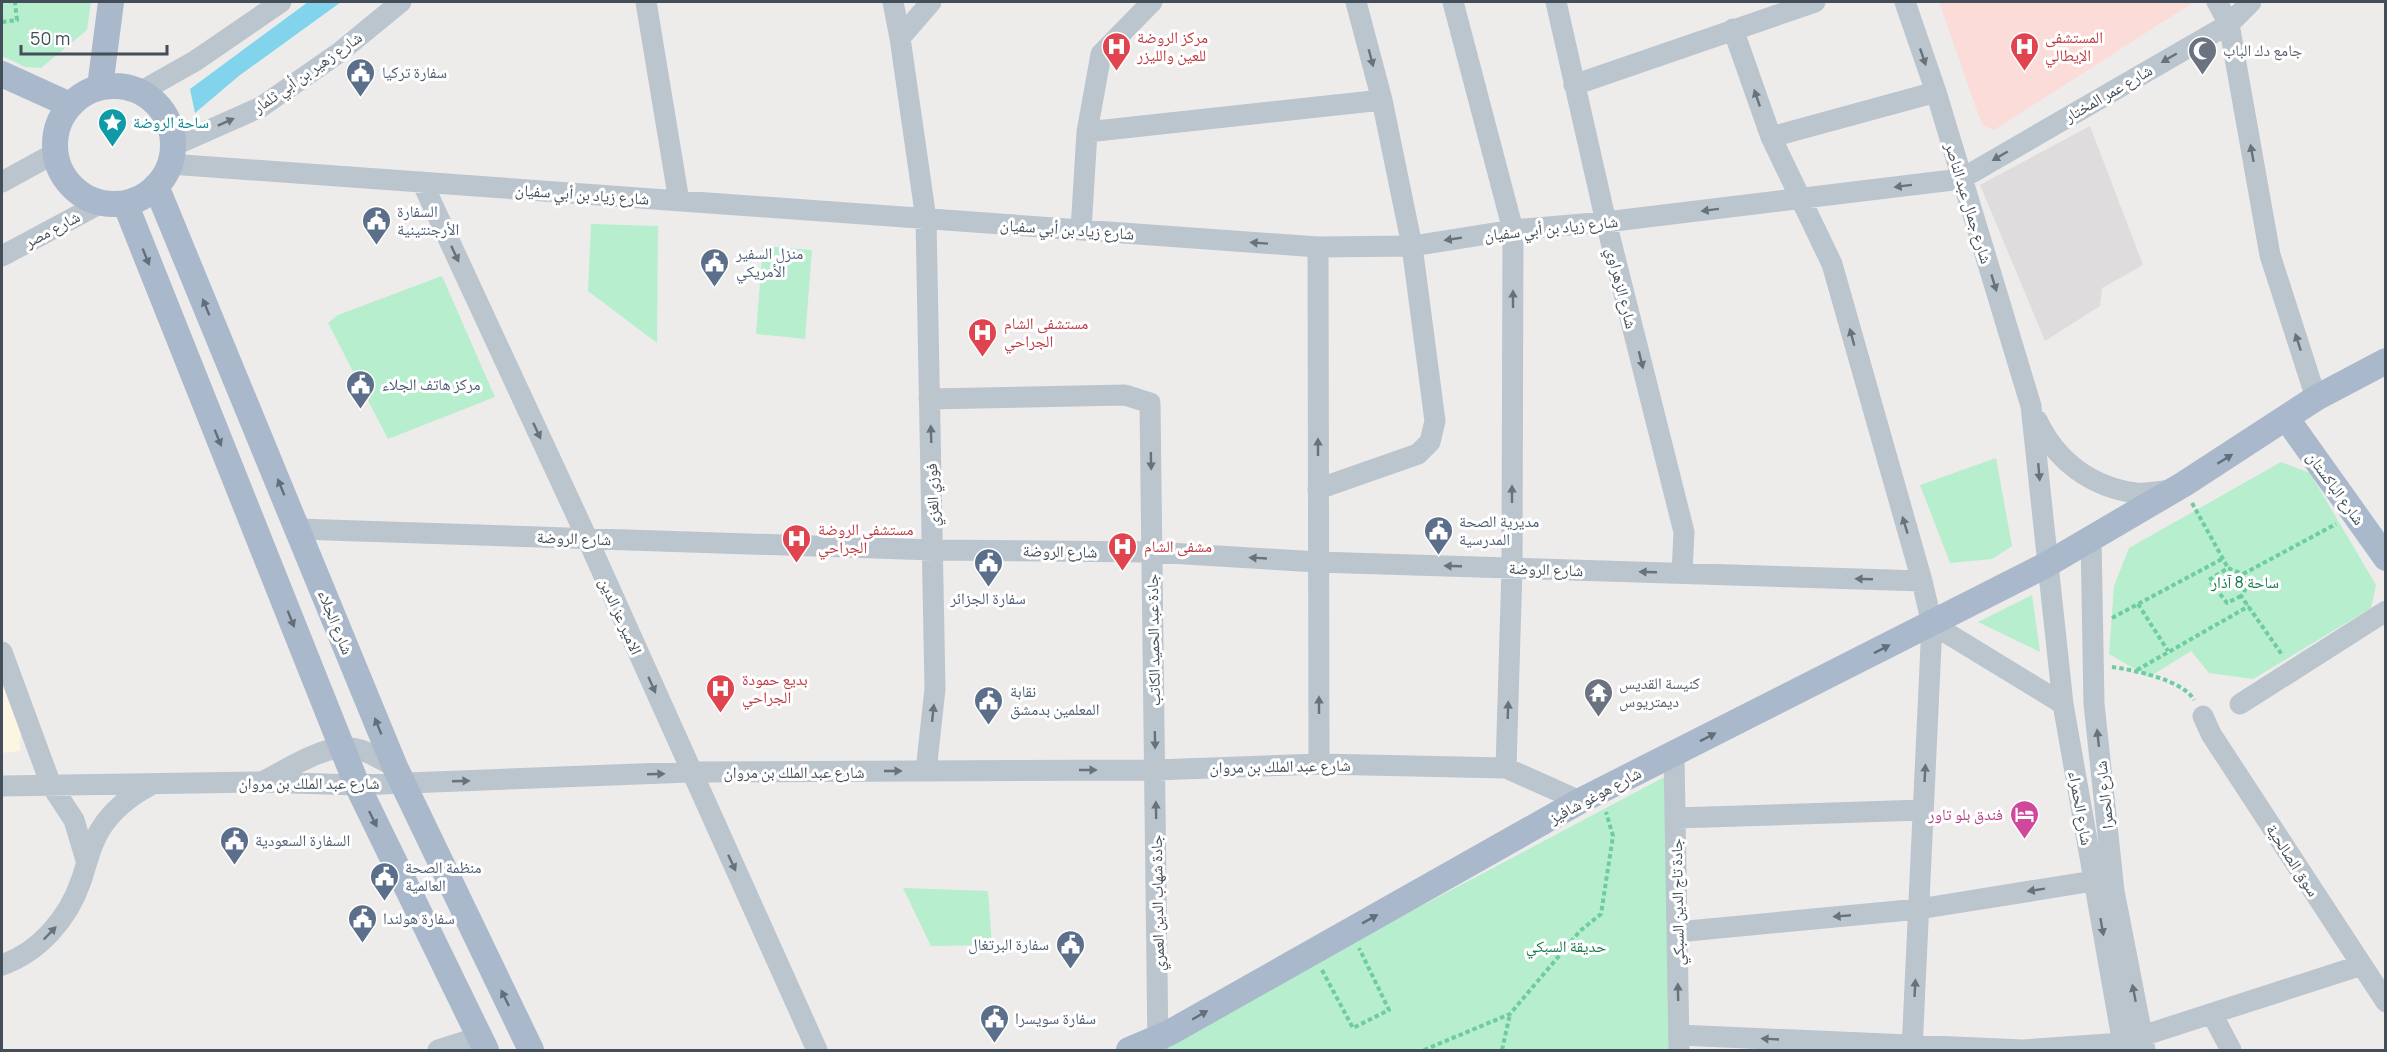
<svg xmlns="http://www.w3.org/2000/svg" width="2387" height="1052" font-family="Manrope,'Noto Naskh Arabic',sans-serif">
<rect width="100%" height="100%" fill="#eeebeb"/>
<path fill="#fbf5e1" d="M2,678L21,717L20,751L2,753Z"/>
<path fill="#dfdcdd" d="M2090,126L2143,265L2102,288L2100,306L2045,341L1980,185Z"/>
<path fill="#fbdcd8" d="M1939,2H2194L1994,130L1982,125Z"/>
<path fill="#b6eece" d="M2,2H91L87,30L41,68L25,67L2,56Z
M591,224L658,226L657,343L588,291Z
M763,246L812,250L805,339L756,334Z
M442,276L495,397L388,439L328,323L338,315Z
M1996,458L2012,546L1992,559L1950,563L1920,485Z
M2281,462L2310,473L2376,585L2371,608L2253,679L2209,673L2191,651L2149,677L2109,654L2114,586L2129,548Z
M2032,595L2040,652L1978,622Z
M1670,774L1672,1050H1161V1044Z
M903,888L988,891L992,945L931,946Z"/>
<path fill="#82d3ec" d="M308,2H341L240,75L195,113L190,89Z"/>
<g fill="none" stroke-linecap="round" stroke-linejoin="round">
<path stroke="#6ecca1" stroke-width="4" stroke-dasharray="4.5 3" stroke-linecap="butt" d="M2,22L17,20L15,2
M2192,503L2228,568
M2243,574L2336,524
M2241,596L2227,603L2209,580L2228,568L2243,574L2245,590L2241,596L2283,656
M2138,604L2168,651
M2112,618L2222,559
M2112,667C2134,670 2183,680 2194,700
M2137,670L2249,606
M1322,970L1353,1028L1389,1010L1359,948
M1424,1050L1510,1014L1580,931L1601,914L1613,836L1606,812
M1502,1050L1510,1014"/>
<path stroke="#bbc5ce" stroke-width="21" d="M646,2L679,201
M893,2L900,38L926,219L935,689L926,771
M1453,2L1513,230L1512,568L1506,768
M1556,2L1606,222L1684,532L1682,573
M1905,2L1936,92L2031,406L2063,704L2124,1050
M2217,2L2229,24L2270,255L2316,398
M1733,29L1771,137L1832,264L1922,581L1932,624L1912,1050
M900,38L931,2
M1574,85L1815,2
M140,92L195,61L281,2
M1087,132L1382,100
M1771,137L1936,92
M173,146L261,107L340,52L401,2
M170,164L1318,247L1412,246L1513,230L1606,222L1961,179L2229,24L2251,2
M2,182L55,153
M422,182L587,538L817,1050
M1081,230L1087,132L1101,54L1152,2
M1318,247L1319,764
M2,256L103,202
M929,399L1125,395L1150,403L1158,1050
M2037,420C2056,461 2091,487 2136,493C2148,494 2162,491 2173,490
M1318,489L1418,454L1430,442L1435,421L1412,246L1382,100L1356,2
M298,529L934,550L1152,552L1318,562L1922,581
M2091,537L2094,704L2114,891L2145,1050
M1932,624L2063,704
M2,652L51,785L74,820L86,860
M2240,704L2386,611
M2203,716L2211,734L2386,1002
M1674,754L1679,1050
M264,781C292,767 329,740 361,750C373,754 384,761 395,767
M2,786L261,782L357,785L690,772L1155,770L1319,764L1506,768L1580,801
M1676,818L1923,810
M1677,932L1919,909L2093,881
M2,965C39,952 68,919 81,881C87,864 90,846 100,830C112,810 130,796 151,785
M2212,1014L2231,1050
M1679,1035L2023,1050L2122,1043
M2142,1036L2362,965
M438,1050L479,1037"/>
<path stroke="#a9b9cb" stroke-width="26" d="M2,74L70,105
M55 145a59 59 0 1 1 118 0a59 59 0 1 1-118 0Z
M100,87L111,2
M156,186L395,767L531,1050
M125,203L357,785L486,1050
M2287,419L2386,558
M1129,1050L1169,1033L1580,801L2046,565L2184,484L2316,398L2386,361"/>
</g>
<defs><path id="oneway-solid" d="M-6-.8H1V-3.2L6.5 0L1 3.2V.8H-6Z" transform="scale(1.5)"/></defs>
<g fill="#67727b">
<use href="#oneway-solid" transform="translate(1923 57) rotate(71)"/>
<use href="#oneway-solid" transform="translate(1371 58) rotate(75)"/>
<use href="#oneway-solid" transform="translate(2169 58) rotate(150)"/>
<use href="#oneway-solid" transform="translate(1757 98) rotate(-109)"/>
<use href="#oneway-solid" transform="translate(226 122) rotate(-24)"/>
<use href="#oneway-solid" transform="translate(2252 153) rotate(-100)"/>
<use href="#oneway-solid" transform="translate(2000 156) rotate(150)"/>
<use href="#oneway-solid" transform="translate(1903 186) rotate(173)"/>
<use href="#oneway-solid" transform="translate(1710 210) rotate(173)"/>
<use href="#oneway-solid" transform="translate(1453 239) rotate(171)"/>
<use href="#oneway-solid" transform="translate(1259 243) rotate(-176)"/>
<use href="#oneway-solid" transform="translate(455 254) rotate(65)"/>
<use href="#oneway-solid" transform="translate(1994 283) rotate(73)"/>
<use href="#oneway-solid" transform="translate(1513 299) rotate(-90)"/>
<use href="#oneway-solid" transform="translate(1852 337) rotate(-105)"/>
<use href="#oneway-solid" transform="translate(2298 342) rotate(-108)"/>
<use href="#oneway-solid" transform="translate(1641 360) rotate(76)"/>
<use href="#oneway-solid" transform="translate(537 431) rotate(65)"/>
<use href="#oneway-solid" transform="translate(931 434) rotate(-92)"/>
<use href="#oneway-solid" transform="translate(1318 447) rotate(-90)"/>
<use href="#oneway-solid" transform="translate(1151 461) rotate(89)"/>
<use href="#oneway-solid" transform="translate(2039 472) rotate(85)"/>
<use href="#oneway-solid" transform="translate(1512 494) rotate(-90)"/>
<use href="#oneway-solid" transform="translate(1905 525) rotate(-107)"/>
<use href="#oneway-solid" transform="translate(1258 558) rotate(-177)"/>
<use href="#oneway-solid" transform="translate(1453 566) rotate(-178)"/>
<use href="#oneway-solid" transform="translate(1648 572) rotate(-178)"/>
<use href="#oneway-solid" transform="translate(1864 579) rotate(-178)"/>
<use href="#oneway-solid" transform="translate(652 685) rotate(66)"/>
<use href="#oneway-solid" transform="translate(1319 705) rotate(-90)"/>
<use href="#oneway-solid" transform="translate(1508 710) rotate(-88)"/>
<use href="#oneway-solid" transform="translate(933 713) rotate(-84)"/>
<use href="#oneway-solid" transform="translate(2098 738) rotate(-96)"/>
<use href="#oneway-solid" transform="translate(1155 740) rotate(89)"/>
<use href="#oneway-solid" transform="translate(1088 770)"/>
<use href="#oneway-solid" transform="translate(893 771)"/>
<use href="#oneway-solid" transform="translate(1925 773) rotate(-87)"/>
<use href="#oneway-solid" transform="translate(656 774) rotate(-2)"/>
<use href="#oneway-solid" transform="translate(461 781) rotate(-2)"/>
<use href="#oneway-solid" transform="translate(1156 810) rotate(-91)"/>
<use href="#oneway-solid" transform="translate(732 863) rotate(65)"/>
<use href="#oneway-solid" transform="translate(2036 890) rotate(171)"/>
<use href="#oneway-solid" transform="translate(1842 916) rotate(175)"/>
<use href="#oneway-solid" transform="translate(2102 927) rotate(80)"/>
<use href="#oneway-solid" transform="translate(50 933) rotate(-46)"/>
<use href="#oneway-solid" transform="translate(1915 988) rotate(-87)"/>
<use href="#oneway-solid" transform="translate(1678 992) rotate(-91)"/>
<use href="#oneway-solid" transform="translate(2134 993) rotate(-101)"/>
<use href="#oneway-solid" transform="translate(1770 1039) rotate(-177)"/>
</g>
<g fill="#626e7a">
<use href="#oneway-solid" transform="translate(146 257) rotate(68)"/>
<use href="#oneway-solid" transform="translate(206 307) rotate(-112)"/>
<use href="#oneway-solid" transform="translate(218 438) rotate(68)"/>
<use href="#oneway-solid" transform="translate(2225 459) rotate(-32)"/>
<use href="#oneway-solid" transform="translate(281 487) rotate(-112)"/>
<use href="#oneway-solid" transform="translate(291 619) rotate(68)"/>
<use href="#oneway-solid" transform="translate(1882 649) rotate(-27)"/>
<use href="#oneway-solid" transform="translate(378 726) rotate(-112)"/>
<use href="#oneway-solid" transform="translate(1708 737) rotate(-27)"/>
<use href="#oneway-solid" transform="translate(373 819) rotate(64)"/>
<use href="#oneway-solid" transform="translate(1370 919) rotate(-29)"/>
<use href="#oneway-solid" transform="translate(505 998) rotate(-116)"/>
<use href="#oneway-solid" transform="translate(1200 1015) rotate(-30)"/>
</g>
<defs>
<symbol id="hospital-pin" viewBox="-11 -11 22 30"><path d="M0 17L-7.5 6A9.5 9.5 0 1 1 7.5 6Z" fill="#e0444e" stroke="#fff"/><path d="M-5-5h3v3.5h4V-5h3V5h-3V1.5h-4V5h-3Z" fill="#fff"/></symbol>
<symbol id="mosque-pin" viewBox="-11 -11 22 30"><path d="M0 17L-7.5 6A9.5 9.5 0 1 1 7.5 6Z" fill="#6b7280" stroke="#fff"/><path d="M3.5-4.9A6 6 0 1 0 3.5 4.9A5 5 0 1 1 3.5-4.9Z" fill="#fff"/></symbol>
<symbol id="civic-pin" viewBox="-11 -11 22 30"><path d="M0 17L-7.5 6A9.5 9.5 0 1 1 7.5 6Z" fill="#5c6f8a" stroke="#fff"/><path d="M-.6-6.5H3V-4.5H.6V-3L4-1V1h2V6H-6V1h2V-1L-.6-3ZM-1.2 2.5V6h2.4V2.5Z" fill="#fff"/></symbol>
<symbol id="sight-pin" viewBox="-11 -11 22 30"><path d="M0 17L-7.5 6A9.5 9.5 0 1 1 7.5 6Z" fill="#0f9aa8" stroke="#fff"/><path d="M0-6L1.8-2.2L6-1.7L2.9 1.2L3.7 5.4L0 3.3L-3.7 5.4L-2.9 1.2L-6-1.7L-1.8-2.2Z" fill="#fff"/></symbol>
<symbol id="temple-pin" viewBox="-11 -11 22 30"><path d="M0 17L-7.5 6A9.5 9.5 0 1 1 7.5 6Z" fill="#6b7280" stroke="#fff"/><path d="M0-6L5-2H3V0L6.5 2.5H4V6H1.5V3h-3V6H-4V2.5H-6.5L-3 0V-2H-5Z" fill="#fff"/></symbol>
<symbol id="hotel-pin" viewBox="-11 -11 22 30"><path d="M0 17L-7.5 6A9.5 9.5 0 1 1 7.5 6Z" fill="#d1479c" stroke="#fff"/><path d="M-6-4.5h1.5V1H6V5H4.5V3h-9V5H-6ZM-4 0a1.8 1.8 0 1 1 3.6 0ZM.5 0V-2.5h3Q6-2.5 6 0Z" fill="#fff"/></symbol>
</defs>
<g fill-rule="evenodd">
<use href="#hospital-pin" x="1100" y="30" width="33" height="45"/>
<use href="#hospital-pin" x="2008" y="30" width="33" height="45"/>
<use href="#mosque-pin" x="2186" y="34" width="33" height="45"/>
<use href="#civic-pin" x="344" y="56" width="33" height="45"/>
<use href="#sight-pin" x="96" y="106" width="33" height="45"/>
<use href="#civic-pin" x="360" y="204" width="33" height="45"/>
<use href="#civic-pin" x="698" y="246" width="33" height="45"/>
<use href="#hospital-pin" x="966" y="316" width="33" height="45"/>
<use href="#civic-pin" x="344" y="368" width="33" height="45"/>
<use href="#civic-pin" x="1422" y="514" width="33" height="45"/>
<use href="#hospital-pin" x="780" y="522" width="33" height="45"/>
<use href="#hospital-pin" x="1106" y="530" width="33" height="45"/>
<use href="#civic-pin" x="972" y="546" width="33" height="45"/>
<use href="#hospital-pin" x="704" y="672" width="33" height="45"/>
<use href="#temple-pin" x="1582" y="676" width="33" height="45"/>
<use href="#civic-pin" x="972" y="684" width="33" height="45"/>
<use href="#hotel-pin" x="2008" y="798" width="33" height="45"/>
<use href="#civic-pin" x="218" y="824" width="33" height="45"/>
<use href="#civic-pin" x="368" y="860" width="33" height="45"/>
<use href="#civic-pin" x="346" y="902" width="33" height="45"/>
<use href="#civic-pin" x="1054" y="928" width="33" height="45"/>
<use href="#civic-pin" x="978" y="1002" width="33" height="45"/>
</g>
<g text-anchor="middle" stroke-width="6" stroke-linejoin="round" paint-order="stroke">
<g font-size="16" fill="#be3a42" stroke="#fff" text-anchor="start">
<text x="1137" y="43">مركز الروضة<tspan x="1137" dy="18">للعين والليزر</tspan></text>
<text x="2045" y="43">المستشفى<tspan x="2045" dy="18">الإيطالي</tspan></text>
<text x="1004" y="329">مستشفى الشام<tspan x="1004" dy="18">الجراحي</tspan></text>
<text x="818" y="535">مستشفى الروضة<tspan x="818" dy="18">الجراحي</tspan></text>
<text x="1144" y="552">مشفى الشام</text>
<text x="742" y="685">بديع حمودة<tspan x="742" dy="18">الجراحي</tspan></text>
</g>
<g font-size="16" fill="#5b616d" stroke="#fff" text-anchor="start">
<text x="2223" y="56">جامع دك الباب</text>
<text x="1619" y="689">كنيسة القديس<tspan x="1619" dy="18">ديمتريوس</tspan></text>
</g>
<g font-size="16" fill="#434e58" stroke="#fff">
<text transform="translate(307 72) rotate(-35)" y="6">شارع زهير بن أبي ثلمار</text>
<text transform="translate(2108 93) rotate(-30)" y="6">شارع عمر المختار</text>
<text transform="translate(582 194) rotate(4)" y="6">شارع زياد بن أبي سفيان</text>
<text transform="translate(1969 203) rotate(73)" y="6">شارع جمال عبد الناصر</text>
<text transform="translate(1551 228) rotate(-6)" y="6">شارع زياد بن أبي سفيان</text>
<text transform="translate(52 229) rotate(-28)" y="6">شارع مصر</text>
<text transform="translate(1067 229) rotate(4)" y="6">شارع زياد بن أبي سفيان</text>
<text transform="translate(1622 288) rotate(76)" y="6">شارع الزهراوي</text>
<text transform="translate(2336 488) rotate(54)" y="6">شارع الباكستان</text>
<text transform="translate(932 495) rotate(-92)" y="6">فوزي الغزي</text>
<text transform="translate(574 538) rotate(2)" y="6">شارع الروضة</text>
<text transform="translate(1060 551) rotate(1)" y="6">شارع الروضة</text>
<text transform="translate(1546 569) rotate(2)" y="6">شارع الروضة</text>
<text transform="translate(621 616) rotate(66)" y="6">الامير عز الدين</text>
<text transform="translate(336 622) rotate(68)" y="6">شارع الجلاء</text>
<text transform="translate(1153 640) rotate(-91)" y="6">جادة عبد الحميد الكاتب</text>
<text transform="translate(1280 766) rotate(-1)" y="6">شارع عبد الملك بن مروان</text>
<text x="794" y="778">شارع عبد الملك بن مروان</text>
<text x="309" y="789">شارع عبد الملك بن مروان</text>
<text transform="translate(1595 795) rotate(-28)" y="6">شارع هوغو شافيز</text>
<text transform="translate(2104 795) rotate(-96)" y="6">شارع الحمرا</text>
<text transform="translate(2081 808) rotate(80)" y="6">شارع الحمراء</text>
<text transform="translate(2293 860) rotate(57)" y="6">سوق الصالحية</text>
<text transform="translate(1677 902) rotate(-91)" y="6">جادة تاج الدين السبكي</text>
<text transform="translate(1157 903) rotate(-91)" y="6">جادة شهاب الدين العمري</text>
</g>
<g font-size="16" fill="#4e5e75" stroke="#fff" text-anchor="start">
<text x="382" y="78">سفارة تركيا</text>
<text x="397" y="217">السفارة<tspan x="397" dy="18">الأرجنتينية</tspan></text>
<text x="736" y="259">منزل السفير<tspan x="736" dy="18">الأمريكي</tspan></text>
<text x="382" y="390">مركز هاتف الجلاء</text>
<text x="1459" y="527">مديرية الصحة<tspan x="1459" dy="18">المدرسية</tspan></text>
<text x="988" y="604" text-anchor="middle">سفارة الجزائر</text>
<text x="1010" y="697">نقابة<tspan x="1010" dy="18">المعلمين بدمشق</tspan></text>
<text x="255" y="846">السفارة السعودية</text>
<text x="405" y="873">منظمة الصحة<tspan x="405" dy="18">العالمية</tspan></text>
<text x="383" y="924">سفارة هولندا</text>
<text x="1049" y="950" text-anchor="end">سفارة البرتغال</text>
<text x="1015" y="1024">سفارة سويسرا</text>
</g>
<g font-size="16" fill="#0d838f" stroke="#fff" text-anchor="start">
<text x="133" y="128">ساحة الروضة</text>
</g>
<g font-size="16" fill="#14794a" stroke="#fff">
<text x="2245" y="588">ساحة 8 آذار</text>
<text x="1566" y="952">حديقة السبكي</text>
</g>
<g font-size="16" fill="#b23c85" stroke="#fff" text-anchor="end">
<text x="2003" y="820">فندق بلو تاور</text>
</g>
</g>
<rect width="2387" height="1052" fill="none" stroke="#434e58" stroke-width="6"/>
<path d="M21 45v9h146v-9" fill="none" stroke="#434e58" stroke-width="3"/>
<text x="30" y="45" font-size="18" fill="#434e58" stroke="#ffffff" stroke-width="4.5" paint-order="stroke">50 m</text>
</svg>
